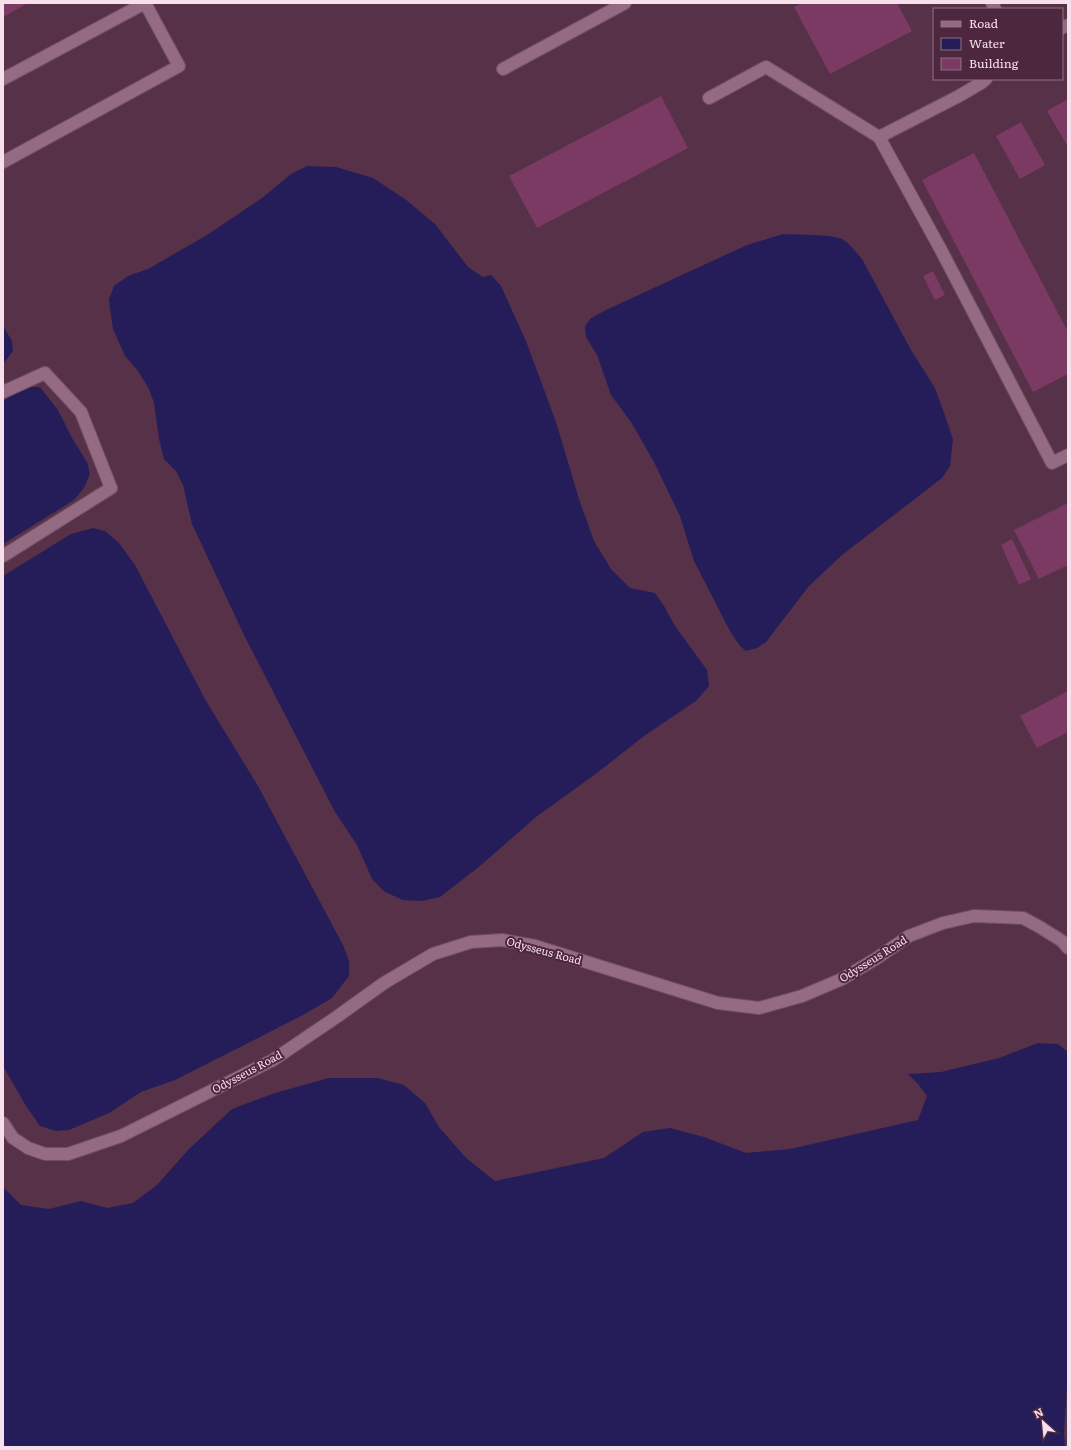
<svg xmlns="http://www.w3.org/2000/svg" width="1071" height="1450" font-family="Literata,serif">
<rect width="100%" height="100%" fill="#573148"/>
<path fill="#251d59" d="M307,166L336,167L373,178L405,199L435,224L468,267L483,277L491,275L501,286L526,341L556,422L579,499L594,541L611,569L630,588L655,593L664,606L675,626L707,670L709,686L696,701L644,736L597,773L536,817L480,866L440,897L421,901L403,900L385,892L372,879L357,845L335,812L244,635L192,524L183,485L176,471L164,459L159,439L154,403L149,389L138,371L125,356L113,329L110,309L109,299L114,286L128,276L148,269L207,235L262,198L291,174Z
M783,234C797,235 830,234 842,239C850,244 856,252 862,259L911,350L935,388L943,410L953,439L950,466L942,478L842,555L809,586L766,642L757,648L746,651L740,646L731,633L694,561L680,516L654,462L631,422L611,395L597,355L586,337L585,326L591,318L606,310L747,245Z
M3,326L12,341L13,351L3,364Z
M25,387H40L58,410L72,438L87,462L90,474L84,488L74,500L3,544V401Z
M93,528L105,531L119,543L135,565L206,701L258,786L343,945L349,961V976L332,998L305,1014L175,1080L141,1092L109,1113L69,1130L56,1131L40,1126L26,1106L3,1066V576L71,534Z
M1038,1043L1058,1044L1068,1052V1370L1064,1433L1065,1447H3V1187L21,1205L49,1209L81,1201L107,1208L133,1203L157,1185L189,1149L232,1109L275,1093L329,1078H378L404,1085L425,1103L439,1127L466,1158L495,1181L604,1158L643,1132L670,1128L704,1137L746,1153L790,1149L918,1120L927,1096L918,1084L908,1074L941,1072L999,1058Z"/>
<path fill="#7b3a63" d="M3,3H28L3,17Z
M802,3H897L912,31L830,74L794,7Z
M661,96L688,148L537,228L509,176Z
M1068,99V147L1047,111Z
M1021,122L1045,165L1020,179L996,136Z
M974,153L1068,332V374L1033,392L922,180Z
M933,271L945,295L935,300L923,276Z
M1068,503V565L1039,579L1014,530Z
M1012,539L1031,579L1019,585L1001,545Z
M1068,691V732L1037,748L1020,716Z"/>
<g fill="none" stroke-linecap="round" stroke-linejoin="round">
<defs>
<path id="lane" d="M992,3L995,9
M503,69L625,3
M3,79L145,3
M709,98L766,67L879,137L959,96L981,83
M879,137L941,250L1052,463L1068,455
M3,162L179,66L145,3
M3,392L45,373L81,412L111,488L3,556"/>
<path id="street" d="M1062,28L1068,25
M981,83L986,79
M3,1123L13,1138L28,1148L45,1154H68L121,1136L273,1060L338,1016L384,983L433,954L471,942L502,940L535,946L718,1003L759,1008L802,996L842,979L877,958L909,936L943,923L974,916L1023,918L1038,926L1062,941L1068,948"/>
</defs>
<use href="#lane" stroke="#705063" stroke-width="14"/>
<use href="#street" stroke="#705063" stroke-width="14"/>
<use href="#lane" stroke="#956a83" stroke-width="12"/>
<use href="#street" stroke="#956a83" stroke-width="12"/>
</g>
<g text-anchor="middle" stroke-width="4" stroke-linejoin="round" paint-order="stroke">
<g font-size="11" fill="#f8dfec" stroke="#4c273e">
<text transform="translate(544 951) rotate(15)" y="4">Odysseus Road</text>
<text transform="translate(873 959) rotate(-32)" y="4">Odysseus Road</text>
<text transform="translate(247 1072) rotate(-28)" y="4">Odysseus Road</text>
</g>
</g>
<rect width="1071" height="1450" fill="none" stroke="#f8dfec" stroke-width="8"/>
<rect x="933" y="8" width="130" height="72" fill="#4c273e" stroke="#917184"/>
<rect x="941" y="21" width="20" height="6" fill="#956a83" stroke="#917184"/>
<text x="969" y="28" font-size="12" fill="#f8dfec">Road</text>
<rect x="941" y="38" width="20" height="12" fill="#251d59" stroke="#917184"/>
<text x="969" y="48" font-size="12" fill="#f8dfec">Water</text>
<rect x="941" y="58" width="20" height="12" fill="#7b3a63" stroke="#917184"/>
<text x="969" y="68" font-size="12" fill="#f8dfec">Building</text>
<g transform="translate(1043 1422) rotate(333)" stroke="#4c273e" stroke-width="3" paint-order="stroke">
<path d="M0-3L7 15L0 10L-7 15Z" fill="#f8dfec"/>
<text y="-6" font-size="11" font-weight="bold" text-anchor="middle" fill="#f8dfec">N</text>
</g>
</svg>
